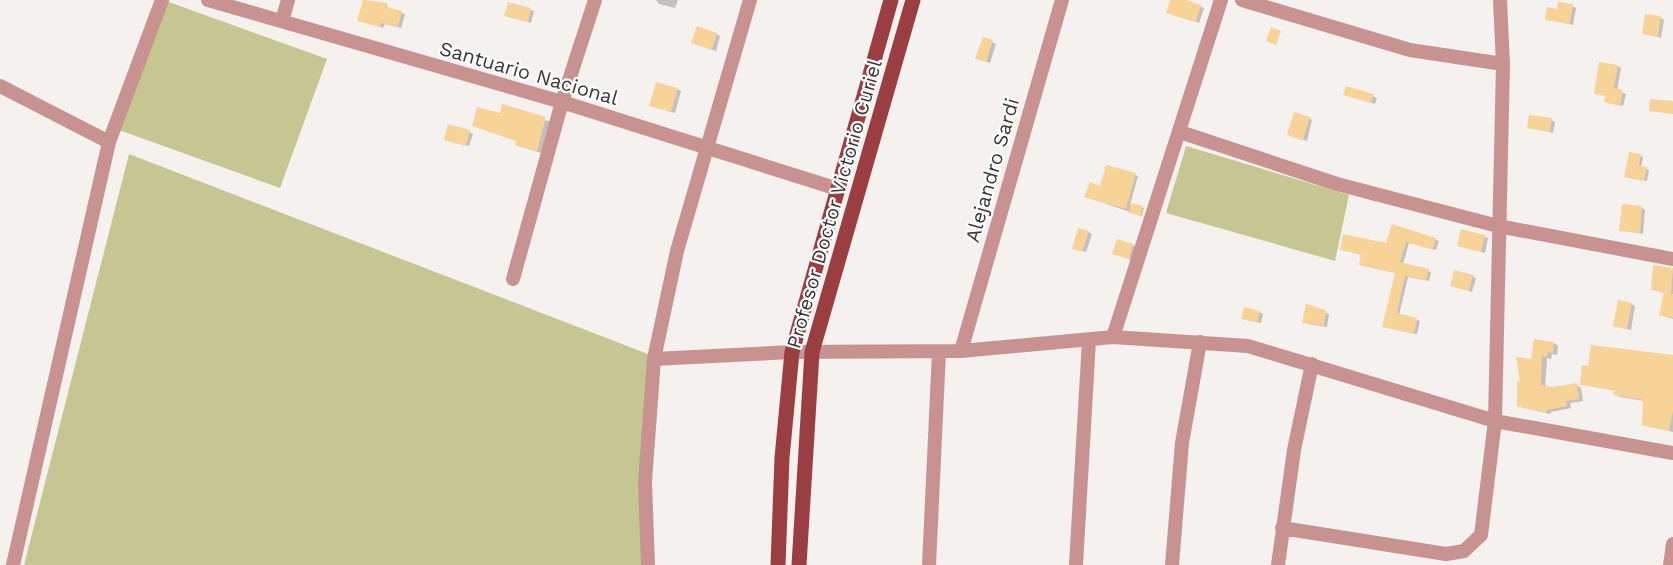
<svg xmlns="http://www.w3.org/2000/svg" width="1673" height="565" font-family="'Work Sans',sans-serif">
<rect width="100%" height="100%" fill="#f4f1ef"/>
<path fill="#c5c692" d="M166,1L327,59L280,188L119,130Z
M1186,146L1349,195L1335,261L1166,213Z
M129,154L653,356L645,565H24Z"/>
<path fill="#0003" d="M364,0L386,4L389,9L405,14L401,28L385,24L383,28L359,20Z
M656,0H678L675,8L659,4Z
M1171,0H1181L1204,8L1199,23L1171,14Z
M509,4L534,11L531,23L509,17Z
M1572,6L1576,8L1573,25L1547,19L1558,10Z
M1661,18L1664,20L1661,38L1644,33Z
M698,28L720,36L716,51L696,44Z
M984,39L996,44L990,63L981,60Z
M1618,66L1621,68L1617,91L1626,94L1623,106L1609,103L1605,102L1607,96L1595,93Z
M677,89L681,91L675,113L655,107Z
M1348,96H1373L1377,98L1375,104Z
M501,115L550,121L541,153L516,145L517,141Z
M1309,118L1312,120L1307,141L1293,137Z
M1551,120L1555,122L1553,133L1528,127Z
M469,132L473,134L469,146L449,141Z
M1641,156L1643,157L1641,167L1649,170L1647,181L1626,177Z
M1135,175L1138,176L1130,205L1144,208L1142,216L1089,198L1101,188Z
M1642,208L1645,210L1643,234L1621,230Z
M1393,226L1439,241L1436,250L1409,243L1403,264L1431,272L1429,281L1408,277L1399,315L1420,321L1417,334L1384,327L1396,273L1364,266L1361,265L1362,255L1341,249L1387,245Z
M1462,231L1488,238L1485,253L1462,247Z
M1088,232L1092,234L1086,252L1077,250Z
M1133,245L1136,247L1132,260L1117,255Z
M1655,267L1673,270V319L1661,315L1665,293L1652,289Z
M1472,276L1476,278L1472,292L1452,286Z
M1631,304L1635,306L1631,330L1615,326Z
M1307,305L1329,314L1327,327L1307,324Z
M1259,312L1263,314L1261,323L1246,320Z
M1554,343L1558,346L1557,355L1552,354L1551,359L1547,358L1545,388L1577,385L1581,388L1583,401L1570,403L1571,408L1551,412L1550,414L1524,408L1519,406L1522,384L1532,360Z
M1673,357V432L1643,425L1644,401L1620,397L1615,394L1616,391L1581,384Z"/>
<path fill="#f8d398" d="M363,0L387,3L386,7L402,11L398,27L381,23L380,27L357,21Z
M1170,0H1186L1201,5L1196,22L1166,13Z
M508,2L531,8L528,22L504,16Z
M1558,2L1573,4L1570,24L1545,20L1547,7L1557,9Z
M1645,14L1661,16L1658,37L1642,34Z
M697,26L717,33L712,50L691,43Z
M1271,27L1281,31L1276,45L1266,41Z
M983,37L993,40L986,62L975,59Z
M1599,62L1618,65L1614,88L1623,90L1620,106L1604,102L1605,96L1594,94Z
M656,82L678,88L671,112L649,106Z
M1346,86L1374,94L1371,103L1343,95Z
M1650,99L1673,101V114L1649,111Z
M502,104L546,117L537,151L515,145L516,141L472,126L477,107L500,113Z
M1294,112L1310,117L1303,140L1287,135Z
M1529,115L1552,118L1550,132L1527,128Z
M448,124L470,130L466,146L444,140Z
M1629,152L1641,154L1639,166L1647,167L1644,181L1624,177Z
M1106,165L1136,173L1126,209L1084,197L1090,182L1100,186Z
M1131,203L1143,206L1141,216L1129,213Z
M1622,204L1642,206L1640,233L1619,231Z
M1392,224L1436,238L1433,250L1406,242L1400,262L1429,269L1426,280L1405,276L1397,313L1417,318L1414,334L1382,327L1395,273L1359,265L1361,254L1340,250L1343,234L1386,243Z
M1078,228L1089,231L1082,252L1072,249Z
M1461,229L1485,235L1481,252L1457,246Z
M1117,239L1133,244L1129,259L1112,254Z
M1653,265L1673,268L1671,294H1673V318L1659,315L1664,292L1667,293L1651,290Z
M1454,270L1473,275L1469,291L1450,286Z
M1618,300L1632,303L1627,329L1613,326Z
M1306,304L1326,310L1324,326L1302,323Z
M1244,307L1260,311L1257,322L1241,319Z
M1534,339L1554,342L1553,353L1548,352L1547,357L1542,356L1541,385L1552,387L1577,383L1579,399L1566,401L1567,406L1547,410L1546,413L1517,406V381L1520,382L1516,357L1531,359Z
M1591,345L1673,355V411L1669,431L1642,425L1643,400L1613,395L1614,390L1580,385L1582,365L1588,366Z"/>
<g fill="none" stroke-linecap="round" stroke-linejoin="round">
<path stroke="#c89291" stroke-width="14" d="M208,0L562,102L838,189
M1242,0L1410,50L1503,64
M282,21L288,0
M0,86L109,142L13,565
M1180,132L1337,184L1498,226L1673,259
M109,142L162,0
M513,279L562,102L595,0
M1113,337L1221,0
M961,351L1062,0
M654,359L792,352L961,351L1113,337L1248,346L1495,421L1673,453
M1282,528L1446,554L1464,551L1481,535L1495,421L1503,64L1500,0
M648,565L645,482L654,359L677,251L750,0
M929,565L939,352
M1076,565L1089,340
M1172,565L1182,443L1200,342
M1278,565L1294,450L1312,364
M1670,565L1673,544"/>
<path stroke="#9b3e42" stroke-width="15" d="M778,565L782,458L792,352L891,0
M799,565L812,352L913,0"/>
</g>
<g text-anchor="middle" stroke-width="4.5" stroke-linejoin="round" paint-order="stroke">
<g font-size="20" fill="#383736" stroke="#fff">
<text transform="translate(529 73) rotate(16)" y="7">Santuario Nacional</text>
<text transform="translate(992 170) rotate(-74)" y="7">Alejandro Sardi</text>
<text transform="translate(834 204) rotate(-74)" y="7">Profesor Doctor Victorio Curiel</text>
</g>
</g>
</svg>
